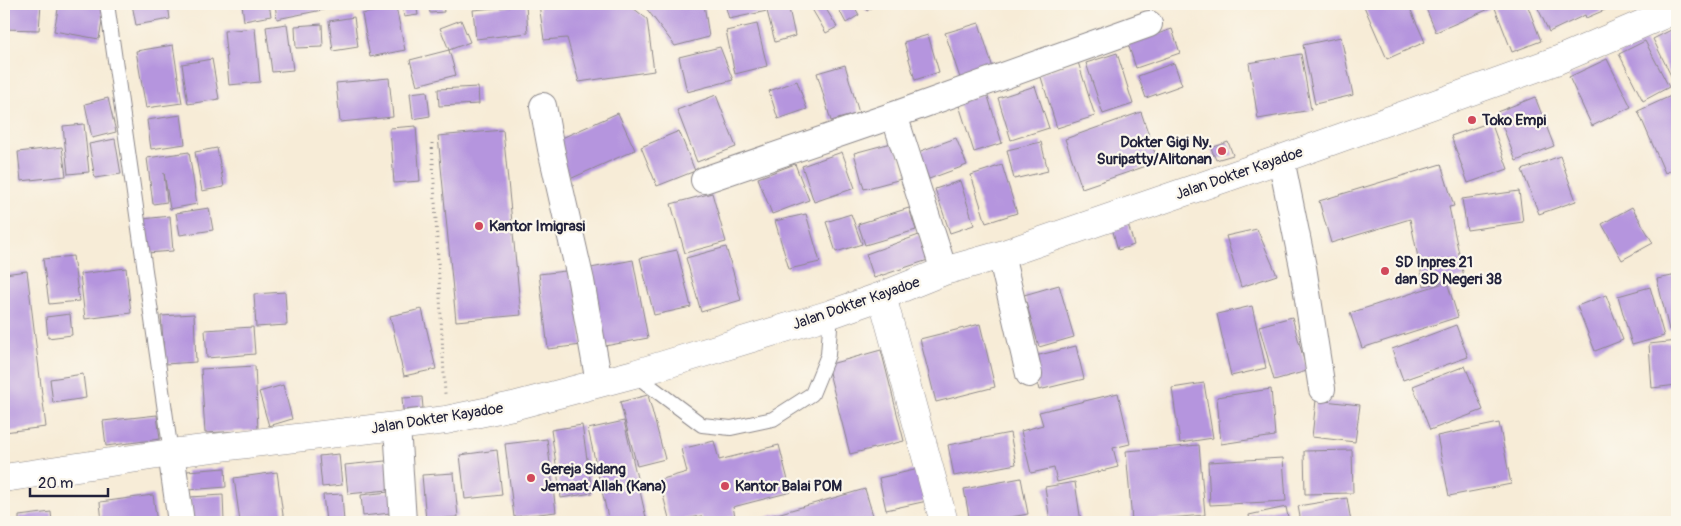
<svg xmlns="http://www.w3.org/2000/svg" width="1681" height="526" font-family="Pangolin,sans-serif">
<rect width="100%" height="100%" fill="#fbf7ec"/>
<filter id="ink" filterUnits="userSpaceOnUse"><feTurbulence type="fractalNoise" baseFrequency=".02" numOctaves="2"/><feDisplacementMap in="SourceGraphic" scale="10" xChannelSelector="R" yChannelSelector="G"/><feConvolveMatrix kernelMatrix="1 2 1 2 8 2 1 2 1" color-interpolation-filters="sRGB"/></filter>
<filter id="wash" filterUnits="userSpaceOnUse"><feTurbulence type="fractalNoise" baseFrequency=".0096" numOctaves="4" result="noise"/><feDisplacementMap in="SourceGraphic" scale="20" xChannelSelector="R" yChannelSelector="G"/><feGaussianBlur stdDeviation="1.12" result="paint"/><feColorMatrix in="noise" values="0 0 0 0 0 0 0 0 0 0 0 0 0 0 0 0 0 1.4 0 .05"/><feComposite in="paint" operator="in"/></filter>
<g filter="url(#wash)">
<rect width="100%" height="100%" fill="#f7ecd7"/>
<g id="blocks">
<path fill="#b595de" d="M4,4H41L39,30L4,29Z
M59,4H105L99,39L54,31Z
M132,4H168L170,19L136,25Z
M242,4H269L271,16L244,21Z
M275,4H336L337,7L277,19Z
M402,4H416L418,15L404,17Z
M443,4L444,12L430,13L429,5Z
M539,4H628L647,19L654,71L579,82L567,38L544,40Z
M643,4H704L709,37L675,46Z
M725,4H788L795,36L775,42L767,11L729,19Z
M809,4H823L837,27L826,33Z
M836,4H853L859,15L846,23Z
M863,4H871L873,7L867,11Z
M1363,4H1408L1425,42L1387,59Z
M1424,4H1487L1489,9L1436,32Z
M1504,4H1527L1541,41L1512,52L1495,8Z
M1536,4H1579L1581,9L1580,4H1619L1586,18L1585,15L1549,32Z
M526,5L528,33L476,39L473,10Z
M396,7L405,50L370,57L362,14Z
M354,17L358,47L333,51L329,21Z
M461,20L470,42L449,50L440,28Z
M979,23L993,68L960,78L945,33Z
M287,24L293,70L272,72L266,27Z
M322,24L323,47L296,48L295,26Z
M757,24L767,66L735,74L726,31Z
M1677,27V88L1653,39Z
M255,28L260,82L229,85L224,31Z
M1172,29L1180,53L1136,68L1128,44Z
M928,35L939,72L915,80L904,42Z
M1341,37L1353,95L1315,104L1303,45Z
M1645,41L1669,87L1643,101L1619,54Z
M173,45L182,103L146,108L136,51Z
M720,47L733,80L687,92L679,57Z
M449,50L456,75L417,85L410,60Z
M1117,53L1133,104L1103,114L1086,63Z
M1301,54L1311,110L1258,119L1249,63Z
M212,59L219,99L188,104L182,64Z
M1607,59L1631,107L1592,126L1569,77Z
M1078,62L1095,116L1057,128L1040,74Z
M1174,63L1182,85L1146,98L1138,76Z
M845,65L859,113L831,121L817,73Z
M389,78L393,117L340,122L336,83Z
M797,81L807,109L778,119L769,91Z
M1035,86L1049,128L1011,140L998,98Z
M478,87L479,104L439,106L438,89Z
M427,91L430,116L413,119L410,93Z
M987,93L1002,143L974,152L958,102Z
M716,95L736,147L697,162L677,110Z
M1673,95L1677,104V168L1665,173L1638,111Z
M1535,97L1554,146L1516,161L1497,112Z
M108,98L116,132L92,138L85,104Z
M1141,112L1158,162L1082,188L1065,139Z
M618,113L635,150L570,179L553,142Z
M181,115L185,144L151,149L147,120Z
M1491,122L1508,169L1468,183L1451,136Z
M84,124L89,172L68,174L63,126Z
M416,126L420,181L394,183L390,128Z
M503,130L521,315L456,321L438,136Z
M679,131L695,171L657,186L641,147Z
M956,138L967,165L929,179L918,152Z
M115,139L121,174L95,178L89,144Z
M895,142L905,178L864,189L854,153Z
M1041,142L1048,171L1014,179L1007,150Z
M1228,142L1233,155L1216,160L1211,148Z
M62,147L66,176L21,181L18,152Z
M217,148L224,187L202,191L195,152Z
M189,152L197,204L170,209L164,173L167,202L153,204L147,158Z
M842,152L855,188L814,202L802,166Z
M1560,156L1576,201L1539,214L1522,170Z
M795,164L809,200L772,214L758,178Z
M1441,164L1454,206L1449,207L1464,277L1424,286L1410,219L1331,243L1319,201Z
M1002,165L1017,213L986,223L971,175Z
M960,181L974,225L950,233L935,189Z
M1519,191L1523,222L1467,230L1462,199Z
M712,193L726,242L685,253L671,204Z
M1632,207L1653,243L1622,260L1602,224Z
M209,208L213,230L180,235L176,213Z
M909,208L916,230L865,245L858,224Z
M806,214L820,262L789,269L775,221Z
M851,214L862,244L836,252L826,222Z
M170,216L173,251L147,253L143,219Z
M1128,224L1134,245L1118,250L1112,228Z
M1257,229L1277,275L1241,287L1226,236Z
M919,235L928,260L874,278L866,254Z
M726,247L741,300L701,312L686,258Z
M677,250L691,307L654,315L640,258Z
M73,256L79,301L49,304L43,259Z
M633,260L648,338L605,346L591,268Z
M126,268L131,313L85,319L80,274Z
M574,270L582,345L548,349L539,274Z
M27,271L46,427L4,432V274Z
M1677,275V328L1669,330L1657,279Z
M1447,282L1458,317L1362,348L1350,313Z
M1059,285L1074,337L1039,347L1024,295Z
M1650,287L1664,336L1632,345L1618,296Z
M285,292L287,325L256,327L254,294Z
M1606,295L1623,340L1595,351L1577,306Z
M1252,306L1266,368L1231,376L1217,314Z
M422,309L436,369L404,376L390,316Z
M70,314L72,335L48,338L46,317Z
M194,314L196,362L165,364L161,316Z
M1292,317L1307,371L1274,380L1259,326Z
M980,324L995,387L936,402L920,339Z
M1456,325L1468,357L1403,380L1392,349Z
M253,327L255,354L207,358L205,330Z
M1677,341V385L1652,388L1649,344Z
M1076,346L1084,379L1039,390L1031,357Z
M881,350L904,441L850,454L827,365Z
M255,366L258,430L205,433L201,369Z
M1465,366L1483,410L1430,430L1413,386Z
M83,374L86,398L53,403L50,379Z
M1204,383L1213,438L1180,443L1172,388Z
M283,385L292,419L269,426L259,392Z
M1271,389L1275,436L1221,444L1217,397Z
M1118,393L1130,444L1113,448L1118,467L1057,482L1054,468L1031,473L1021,431L1043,425L1039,412Z
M648,395L665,459L637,466L620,402Z
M422,397L423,408L403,410L402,398Z
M1316,400L1360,405L1355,442L1312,437Z
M157,415L160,439L106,446L103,421Z
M624,421L647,522H609L588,429Z
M1499,423L1511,484L1449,496L1437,436Z
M582,425L592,493L561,498L551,430Z
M1010,433L1016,464L954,476L948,445Z
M547,439L556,512L514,517L505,444Z
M714,441L719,460L779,445L791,492L733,507L735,516L711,522H703L701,516L670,522L659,480L687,472L681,449Z
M1199,445L1205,515L1132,521L1126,451Z
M497,450L502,495L465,499L460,455Z
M1352,450L1353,493L1305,494L1304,451Z
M339,454L342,485L322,487L319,456Z
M1283,458L1286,501L1210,505L1208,462Z
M395,460L398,489L348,494L345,465Z
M225,468L226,487L188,490L187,471Z
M919,469L927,501L886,510L879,478Z
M277,472L284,522H240L234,478Z
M454,473L458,517L426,520L422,475Z
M1021,478L1028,514L984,522H970L964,489Z
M1075,482L1081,522H1050L1045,487Z
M865,489L875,522H749Z
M398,491L400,512L363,516L361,495Z
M342,494L344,522H326L323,495Z
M153,495L157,522H102L100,502Z
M223,495L224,522H191L190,497Z
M1347,498L1351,522H1301L1298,506Z
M1286,507L1289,522H1250L1249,515Z
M51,512L52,522H19V516Z"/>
</g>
</g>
<g filter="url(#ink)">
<use href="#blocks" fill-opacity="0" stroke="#8c8789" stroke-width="1"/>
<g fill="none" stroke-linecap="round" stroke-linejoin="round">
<defs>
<path id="lane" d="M107,4L171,453
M634,374L702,425L731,428L773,419L812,394L828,355L831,314"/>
<path id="street" d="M543,106L551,149L581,281L599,383
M894,115L944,271
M1281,159L1303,267L1322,389
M704,180L894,115L1149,24
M1001,255L1029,374
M397,426L403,522
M171,453L181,522"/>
<path id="secondary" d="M882,296L944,522
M4,478L171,453L446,420L513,406L634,374L831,314L882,296L944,271L1001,255L1281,159L1558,60L1677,9"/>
</defs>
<use href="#lane" stroke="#8c8789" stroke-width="16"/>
<use href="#street" stroke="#8c8789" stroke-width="28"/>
<use href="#secondary" stroke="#8c8789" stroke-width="29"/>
<path stroke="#8c8789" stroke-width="3" stroke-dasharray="1 4" stroke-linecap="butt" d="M432,143L445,394"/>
<use href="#lane" stroke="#fff" stroke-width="14"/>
<use href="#street" stroke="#fff" stroke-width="26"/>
<use href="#secondary" stroke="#fff" stroke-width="28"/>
</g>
</g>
<g fill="#d1495b" stroke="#fbf7ec" stroke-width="2">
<circle cx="1472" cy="120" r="5"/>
<circle cx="1222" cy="151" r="5"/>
<circle cx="479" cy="226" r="5"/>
<circle cx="1385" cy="271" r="5"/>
<circle cx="531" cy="478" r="5"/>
<circle cx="725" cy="486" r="5"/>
</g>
<g text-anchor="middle" stroke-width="4.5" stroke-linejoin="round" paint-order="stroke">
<g font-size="15" font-weight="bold" fill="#22223b" stroke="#fbf7ec" text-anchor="start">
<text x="1482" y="125">Toko Empi</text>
<text x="1212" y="147" text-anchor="end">Dokter Gigi Ny.<tspan x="1212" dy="17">Suripatty/Alitonan</tspan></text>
<text x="489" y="231">Kantor Imigrasi</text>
<text x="1395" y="267">SD Inpres 21<tspan x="1395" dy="17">dan SD Negeri 38</tspan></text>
<text x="541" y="474">Gereja Sidang<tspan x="541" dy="17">Jemaat Allah (Kana)</tspan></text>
<text x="735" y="491">Kantor Balai POM</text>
</g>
<g font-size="15" fill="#22223b" stroke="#fbf7ec">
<text transform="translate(1239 173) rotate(-19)" y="5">Jalan Dokter Kayadoe</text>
<text transform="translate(856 303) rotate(-19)" y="5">Jalan Dokter Kayadoe</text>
<text transform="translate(437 418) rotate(-9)" y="5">Jalan Dokter Kayadoe</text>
</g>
</g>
<rect width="1681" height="526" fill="none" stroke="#fbf7ec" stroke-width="20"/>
<path d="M30 488v8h78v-8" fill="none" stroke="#22223b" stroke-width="2.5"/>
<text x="38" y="488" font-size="15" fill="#22223b" stroke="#fbf7ec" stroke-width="4" paint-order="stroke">20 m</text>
</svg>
